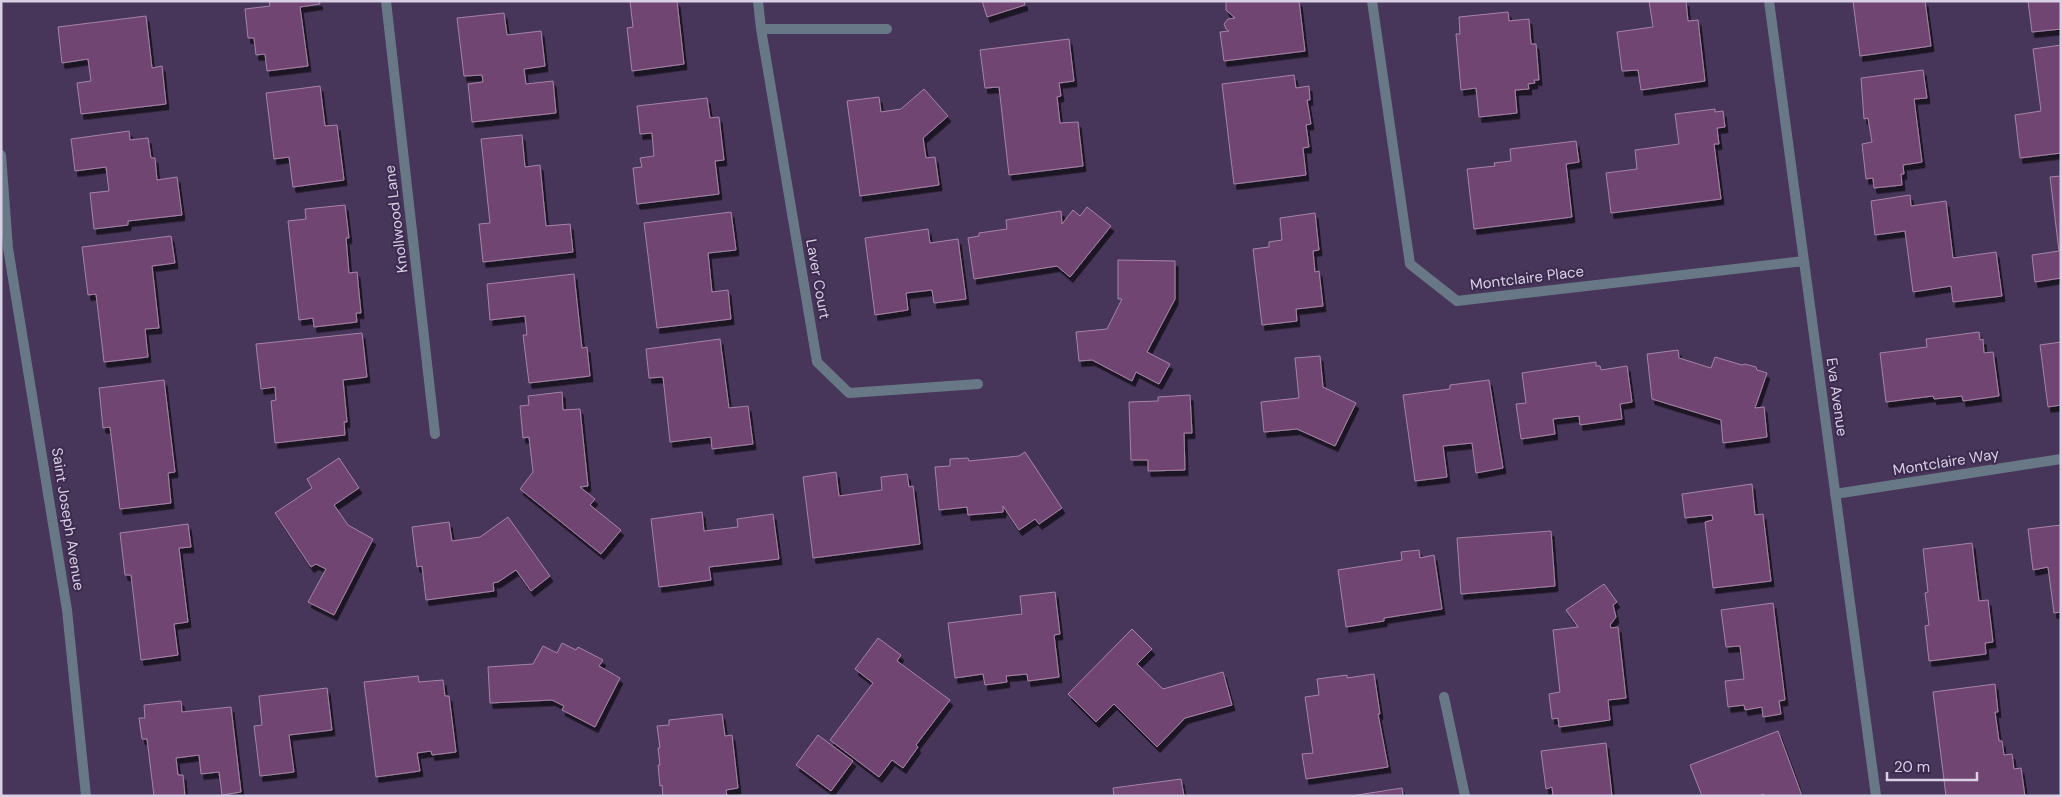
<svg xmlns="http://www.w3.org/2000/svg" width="2062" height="797" font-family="'DM Sans',sans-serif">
<defs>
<filter id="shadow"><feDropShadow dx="3" dy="5.5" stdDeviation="0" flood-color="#0009"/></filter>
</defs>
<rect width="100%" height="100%" fill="#473659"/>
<path fill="#714572" stroke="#a584a6" filter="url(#shadow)" d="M269,1H319L320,4L300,7L308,66L267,71L265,54L256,55L254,38H248L245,9L270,6Z
M630,1H677L684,64L632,71L627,28L633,27Z
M982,1H1024L1025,5L987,17Z
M1226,1H1299L1305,51L1224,61L1220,32L1229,31L1226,29L1224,24L1228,19L1235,18L1226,10Z
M1649,1H1686L1688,21L1698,20L1705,81L1641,90L1638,70L1622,71L1617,32L1653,27Z
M1853,1H1925L1931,46L1860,56Z
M2028,1H2061V29L2032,32Z
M1508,12L1509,21L1529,19L1531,44H1536L1539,80H1534L1535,83L1528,84L1529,89L1515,90L1517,113L1479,117L1476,88L1461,90L1456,34H1460L1459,17Z
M504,13L507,35L541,31L545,66L524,69L526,84L553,81L556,113L472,122L468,84L483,82L482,75L464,76L457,18Z
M146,16L152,68L162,66L166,104L81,114L77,83L91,81L88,59L62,63L58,27Z
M1069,39L1074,81L1059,83L1061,96L1057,97L1060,123L1078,122L1083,166L1009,175L999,87L985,88L980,50Z
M2061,45V153L2020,158L2015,115L2041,111L2033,49Z
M1923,70L1927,98L1914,99L1922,162L1903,165L1904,174H1901L1902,185L1874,188L1873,178L1866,179L1862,144L1872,142L1868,118L1864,119L1861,78Z
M1294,75L1296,88L1309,86L1310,100H1307L1311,124L1306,125L1309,147L1303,148L1306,175L1234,184L1222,84Z
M320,86L325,126L337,125L344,180L293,187L289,157L274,159L266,93Z
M924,89L948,116L923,138L926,158L935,157L939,185L860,196L847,101L879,97L881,112L901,109Z
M707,98L710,118L719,117L724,160L715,161L719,194L637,204L633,168L642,167L640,158L654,156L652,133L640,134L637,106Z
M1715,109V112L1723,111L1725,127L1717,128L1719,144H1714L1721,199L1611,213L1606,173L1637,169L1635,150L1679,144L1675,114Z
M129,131L130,140L148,138L151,158H155L157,180L177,177L182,215L128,221V225L94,229L90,193L109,191L106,167L75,171L71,139Z
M522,135L525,167L540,165L546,226L570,224L573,252L483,262L479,224L490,223L481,139Z
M1576,141L1579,162L1566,164L1572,217L1474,229L1467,169L1495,166L1494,163L1511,161L1510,149Z
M2061,176V278L2035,282L2032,255L2059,251L2050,177Z
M1910,195L1911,206L1946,201L1953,258L1996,252L2002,296L1953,302L1951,286L1913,292L1905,231L1875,235L1871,201Z
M345,205L349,238H346L349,273L357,272L361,313H356L357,322L314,327L313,318L299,320L288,221L306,219L305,209Z
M1087,207L1111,226L1070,277L1057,266L974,279L968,238L979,236V233L1007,229L1006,220L1061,211L1062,224L1073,210L1080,216Z
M731,212L736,250L708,253L712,292L728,290L731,319L657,328L644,223Z
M1315,213L1319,250L1313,251L1315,272L1319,271L1323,306L1296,309L1297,321L1262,325L1253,249L1269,247V242L1282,240L1280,218Z
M928,229L930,243L958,239L966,299L934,303L932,290L906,293L908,310L875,315L865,238Z
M171,236L175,263L152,266L159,328L145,329L148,357L104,362L96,294L88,295L82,247Z
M1118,260L1175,261V299L1147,352L1170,364L1159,384L1136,372L1132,381L1092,360L1079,361L1076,332L1107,329L1122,299H1118Z
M574,274L582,348L587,347L590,376L529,383L523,335H527L525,316L490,320L487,284Z
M1979,332L1980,340L1983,339L1984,353L1993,352L1999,396L1963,401L1962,396L1934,399L1933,396L1886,402L1880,353L1927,347L1926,339Z
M362,333L367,377L343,380L347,422H344L345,435L275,443L271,401L276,400L275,387L261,389L256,344Z
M720,339L729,408L748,406L753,444L712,449L711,437L670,442L663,377L649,378L646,349Z
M2061,342V405L2048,407L2040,345Z
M1678,350L1679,358L1711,368L1715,357L1742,365L1745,364L1756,367L1757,370L1767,373L1755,408L1764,407L1767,437L1723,443L1721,420L1652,399L1647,354Z
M1320,356L1323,387L1356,403L1335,446L1297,429L1264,432L1261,402L1299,398L1295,358Z
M1596,362V366H1600L1601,370L1627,366L1632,402L1620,404L1622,419L1580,425L1579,416L1553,419L1555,434L1521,439L1516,404L1526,403L1522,373Z
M164,380L175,472L168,473L171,503L120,509L110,427L103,428L99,388Z
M1489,380L1503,468L1476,473L1472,443L1443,446L1447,477L1415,481L1403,395L1450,389V385Z
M562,392L563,410L580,409L588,486L580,487L595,499L590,505L621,530L601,554L520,489L533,472L529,437L523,438L520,406L529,405L528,396Z
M1190,395L1192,433H1184L1185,470L1148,471V460H1131L1129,402L1158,401V397Z
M1025,452L1062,508L1039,524L1035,519L1019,530L1003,506V512L968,515L967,507L939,510L935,467L950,466V459L968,458L969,461L1019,456Z
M339,458L359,488L334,505L348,525L373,539L334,615L308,602L326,569L316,564L311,567L275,513L312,488L307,479Z
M836,472L839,496L882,490L881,477L907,474L909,487L913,486L920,544L813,558L803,477Z
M1752,484L1755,515L1763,514L1771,581L1713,588L1705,522L1713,520L1712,515L1685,518L1682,494Z
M702,512L704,531L738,527L737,519L773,514L779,559L709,567L711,580L659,587L651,519Z
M508,517L550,576L531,591L516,570L498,582L493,583L494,591L426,600L422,566L417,567L412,527L449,522L452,541L480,537Z
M188,524L191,547L179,548L188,622L174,624L178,655L141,660L131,575H125L120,533Z
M2061,525V612L2054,613L2048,567L2033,570L2028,529Z
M1551,531L1555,586L1461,594L1457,538Z
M1972,543L1979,601L1988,600L1993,642L1985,643L1986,654L1929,661L1925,626L1929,625L1925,593L1928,592L1923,549Z
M1419,550L1420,558L1434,555L1442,609L1384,618V621L1346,627L1338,570L1402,560L1401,552Z
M1604,584L1617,602L1613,605L1616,617L1610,625L1611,628L1618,627L1626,698L1608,700L1610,720L1559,727L1558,718L1552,719L1549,694L1560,692L1553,630L1578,627L1566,610Z
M1055,592L1060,634L1054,635L1059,677L1028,681L1027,674L1006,676L1007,682L985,685L983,674L955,678L948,623L1022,614L1020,596Z
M1773,603L1785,700L1779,701L1781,714L1763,717L1762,707L1745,710L1744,705L1728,707L1725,681L1744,679L1740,646L1726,647L1721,610Z
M1132,629L1152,649L1137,664L1163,689L1223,672L1232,705L1185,718L1157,747L1114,704L1096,722L1068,694Z
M878,638L901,655L897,661L950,700L916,745L918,747L903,768L892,760L879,777L830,740L873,683L855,669Z
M562,643L576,650L578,647L603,660L599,666L620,678L595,727L562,710L564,706L552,700L490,703L488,667L533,664L543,646L557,653Z
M1374,674L1380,714H1378L1388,767L1306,779L1302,754L1313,753L1305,697L1319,695L1317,679L1347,675V678Z
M418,676L419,682L443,680L445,696H449L456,752L432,755L431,751L417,753L420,771L376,777L364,682Z
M1995,684L1998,712H1995L1999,741H2002L2004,755L2012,754L2014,769L2021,768L2025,796H1946L1933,692Z
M327,688L332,730L289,735L294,772L260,776L254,726L262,725L259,696Z
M181,701L182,712L231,707L241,792L222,795L219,772L201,774L199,755L176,758L178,775H183L185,796H154L147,739H142L139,718H145L144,705Z
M722,714L725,736L732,735L738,788L726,790L727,796H663L662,785L660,786L658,765H660L658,748H660L657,726L669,725V720Z
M1778,731L1802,796H1764V794L1758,796H1702L1690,765Z
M818,735L853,761L831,791L796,765Z
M1606,743L1612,796H1553L1552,787L1546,789L1541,751Z
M1181,779L1184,796H1114L1113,788Z
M1402,788L1403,796H1351Z"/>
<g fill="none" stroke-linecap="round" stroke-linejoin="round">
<path stroke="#697886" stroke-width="10" d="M386,1L435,434
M758,1L761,29L817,362L849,393L978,384
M1372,1L1410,264L1457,301L1804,261
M1769,1L1876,796
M761,29H887
M1,155L8,248L67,610L86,796
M1835,494L2061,459
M1444,697L1465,796"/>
</g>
<g text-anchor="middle" stroke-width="4" stroke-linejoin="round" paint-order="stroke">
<g font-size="15" fill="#d9d0e6" stroke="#3c2b4e">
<text transform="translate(396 219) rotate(-97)" y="5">Knollwood Lane</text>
<text transform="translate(1527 278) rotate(-7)" y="5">Montclaire Place</text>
<text transform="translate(818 279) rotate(80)" y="5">Laver Court</text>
<text transform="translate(1837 397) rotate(82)" y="5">Eva Avenue</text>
<text transform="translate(1946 462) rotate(-9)" y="5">Montclaire Way</text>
<text transform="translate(68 519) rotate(81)" y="5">Saint Joseph Avenue</text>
</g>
</g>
<rect width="2062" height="797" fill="none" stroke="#d9d0e6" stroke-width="5"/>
<path d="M1887 772v8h90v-8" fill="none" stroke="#d9d0e6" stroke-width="2.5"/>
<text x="1894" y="772" font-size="15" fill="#d9d0e6" stroke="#3c2b4e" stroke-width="4" paint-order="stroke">20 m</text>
</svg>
